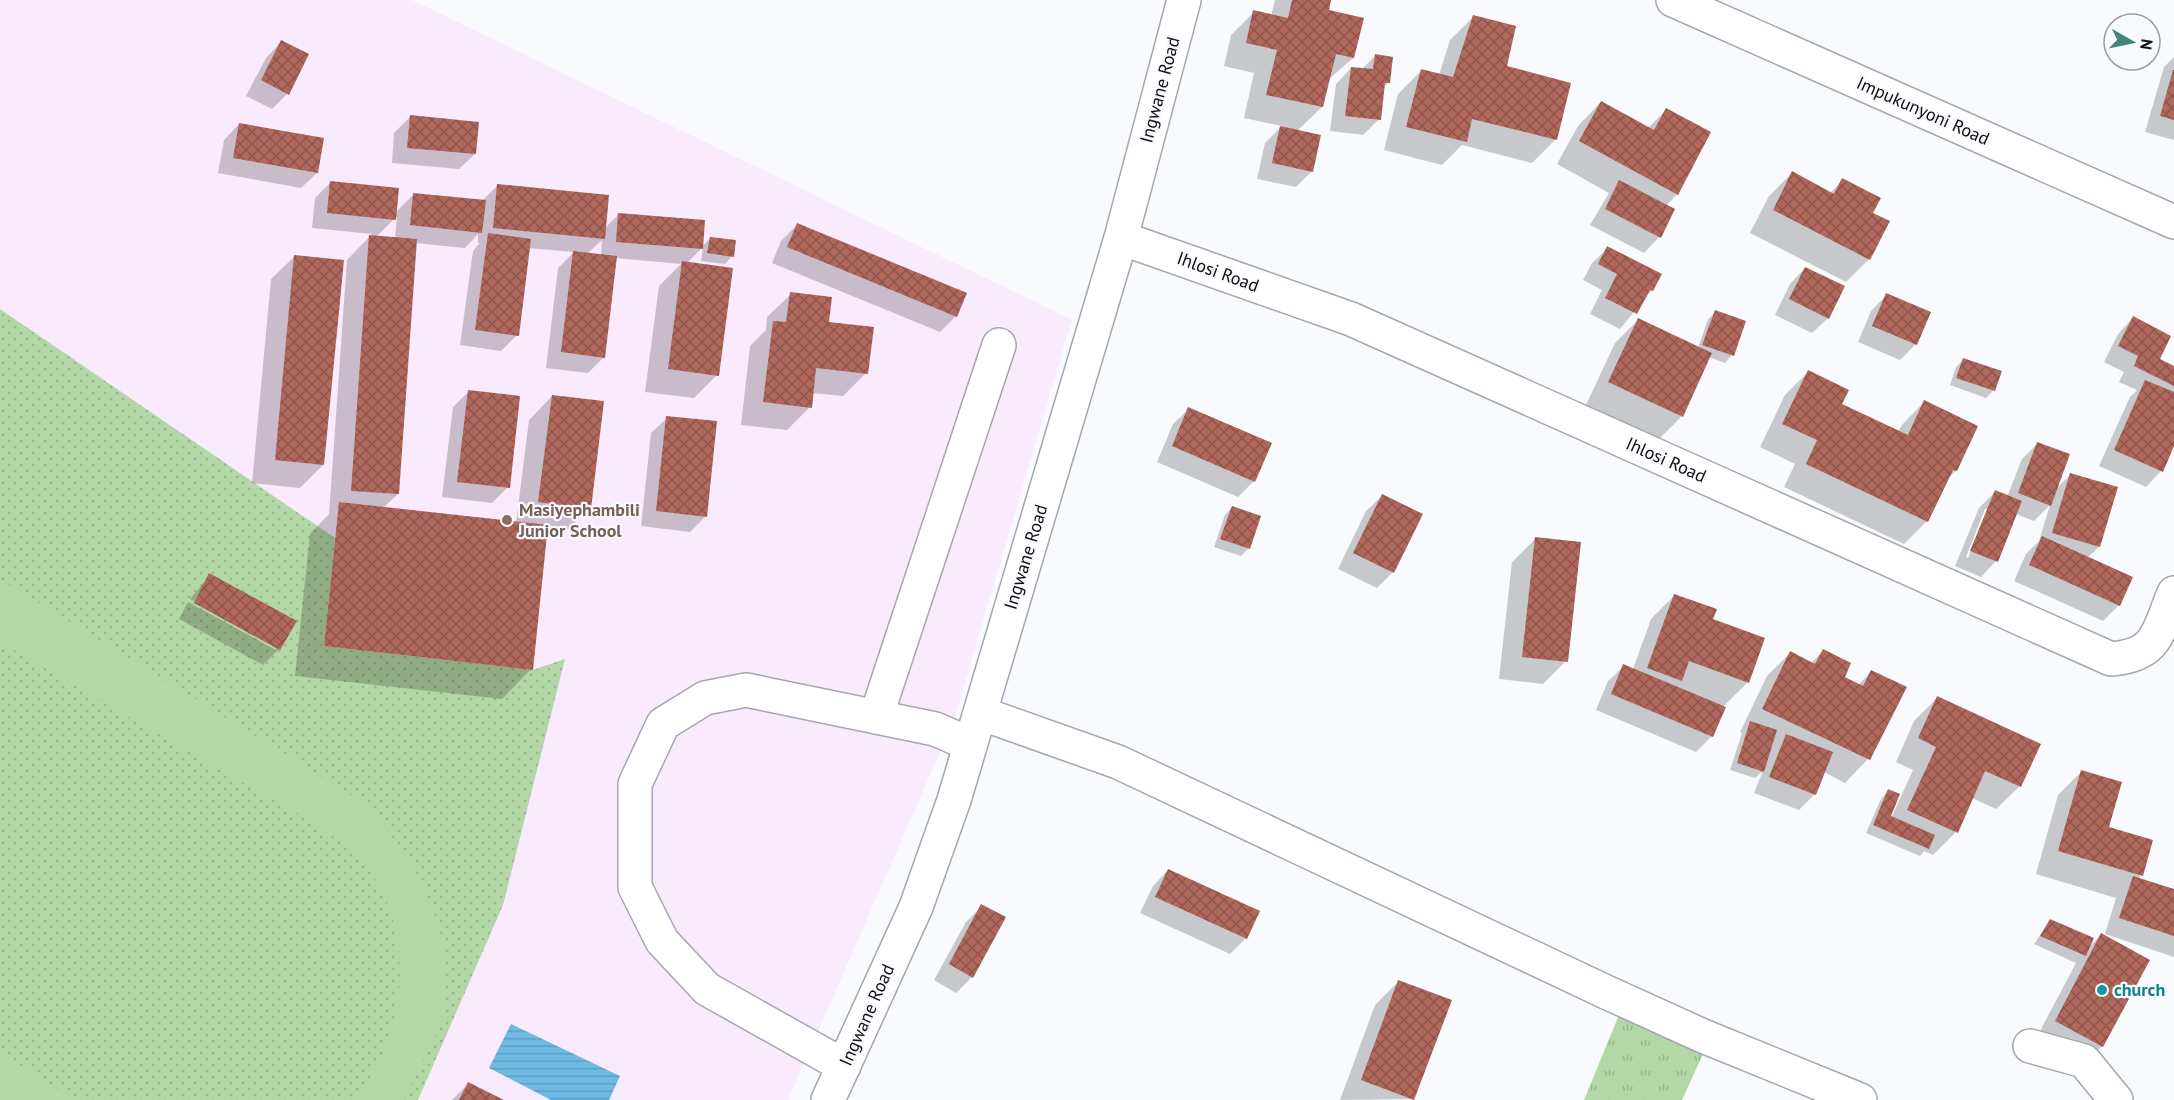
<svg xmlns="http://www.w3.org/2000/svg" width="2174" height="1100" font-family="'PT Sans',sans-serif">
<defs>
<pattern id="grass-tufts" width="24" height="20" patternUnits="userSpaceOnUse" patternTransform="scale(1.5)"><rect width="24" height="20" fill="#b3d7a6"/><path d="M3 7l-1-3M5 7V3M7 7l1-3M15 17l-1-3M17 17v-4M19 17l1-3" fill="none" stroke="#99b78e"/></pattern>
<pattern id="park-dots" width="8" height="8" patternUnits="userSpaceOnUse" patternTransform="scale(1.5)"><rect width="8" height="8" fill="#b3d7a6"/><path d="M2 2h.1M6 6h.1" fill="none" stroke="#99b78e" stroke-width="1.8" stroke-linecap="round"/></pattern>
<pattern id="water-rules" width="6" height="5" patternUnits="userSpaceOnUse" patternTransform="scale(1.5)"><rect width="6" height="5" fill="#6ebae4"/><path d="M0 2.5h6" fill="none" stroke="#5e9fc3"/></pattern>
<pattern id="building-cross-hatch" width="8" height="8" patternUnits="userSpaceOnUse" patternTransform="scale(1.5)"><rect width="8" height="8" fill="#b1685c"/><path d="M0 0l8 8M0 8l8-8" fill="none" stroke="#8e544b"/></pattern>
</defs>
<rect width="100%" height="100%" fill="#f8fafe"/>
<path fill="#faeafd" d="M0,0H412L1072,320L954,720L788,1100H0Z"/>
<path fill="url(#grass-tufts)" d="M1619,1015L1703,1054L1682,1100H1584Z"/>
<path fill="url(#park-dots)" d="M0,309L335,538L324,646L533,670L565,659L503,905L418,1100H0Z"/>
<path fill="#b3d7a6" d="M0,579L371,807L414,868L433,910L443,941L445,982L441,1024L403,1100H354C404,1043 416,944 375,879C347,833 266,797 220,770C147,727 73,685 0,642Z
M0,1053L76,1100H0Z"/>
<path fill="url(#water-rules)" d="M511,1024L620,1076L609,1100H551L489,1068Z"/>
<path fill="#0003" fill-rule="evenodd" d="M1275,0H1329L1327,11L1353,58L1328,80L1322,107L1297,131L1311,172L1296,187L1257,179L1265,143L1282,126L1244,118L1254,73L1224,66L1231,35L1254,12L1271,16Z
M1473,17L1556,139L1532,163L1462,145L1442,165L1384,150L1398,94L1421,71L1439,75L1450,40Z
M281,42L287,94L272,109L246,96L266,58Z
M1375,56L1388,83L1383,88L1379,119L1363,135L1330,131L1336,84L1351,68L1362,69Z
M2174,57V140L2145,132L2164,67Z
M1601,102L1648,128L1666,110L1677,194L1666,206L1659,237L1644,253L1590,225L1609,193L1557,164L1578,126Z
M410,117L475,154L459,169L392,163L394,133Z
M239,124L317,173L301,188L218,173L224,140Z
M1792,173L1830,193L1843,180L1871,214L1869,259L1846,282L1750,233L1769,196Z
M330,183L395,213L414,194L482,201L497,186L604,229L619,214L702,247L710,238L732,256L725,264L701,261L703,247L687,263L717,375L694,398L645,392L659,286L681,264L616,258L604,357L588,373L546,368L558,268L574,252L528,248L517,335L501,351L460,345L473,251L480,243H478V234L465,248L415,243L398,494L383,508L516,523L529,420L552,396L589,508L566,531L546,529L531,669L502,699L295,676L310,534L329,514L347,260L372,234L312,228L315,198ZM397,216L395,239L376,237ZM602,240L601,256L587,254Z
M797,225L956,316L940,332L772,263L781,241Z
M1608,248L1652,290L1620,329L1590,314L1602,290L1583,280L1592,263Z
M295,256L323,465L300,488L252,483L271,279Z
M1805,268L1828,318L1812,333L1775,315L1790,284Z
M791,294L827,324L866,373L843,396L812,393L810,407L787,430L741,425L750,346L766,330L767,317Z
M1887,295L1916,344L1900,360L1858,342L1871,311Z
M1716,312L1732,355L1725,363L1709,357L1681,417L1658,440L1586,405L1615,343L1638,320L1698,348L1708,319Z
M2133,318L2158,359L2174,367V442L2161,471L2146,487L2099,466L2130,397L2137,390L2119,382L2124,372L2104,362L2118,334Z
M1964,359L1994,390L1986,398L1950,385L1956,367Z
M1808,372L1840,404L1898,432L1902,425L1925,401L1956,471L1946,480L1927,521L1904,544L1784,487L1795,464L1760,447L1785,395Z
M469,391L508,487L492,503L442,497L453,407Z
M1189,409L1254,481L1238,497L1157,462L1173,424Z
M667,418L706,516L690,532L641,526L651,433Z
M2037,444L2056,489L2070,475L2116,488L2099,547L2087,558L2119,605L2103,621L2014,581L2026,554L2039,541L2050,505L2034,521L2016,514L1996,561L1981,577L1955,566L1979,508L1995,492L2007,497L2022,459ZM1985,509H1989L1968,558L1966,557Z
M1382,496L1393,572L1377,588L1338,569L1366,511Z
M1232,507L1249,548L1241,556L1214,547L1225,515Z
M1535,539L1566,661L1543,684L1499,679L1512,562Z
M210,575L279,649L263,665L179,619L188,602L276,650V646L190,599Z
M1675,595L1711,620L1748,682L1723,707L1712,736L1696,752L1596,710L1608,681L1624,666L1633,669L1651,619Z
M1823,651L1843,678L1858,685L1871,672L1905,688L1868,759L1845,783L1824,772L1815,794L1799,810L1754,793L1763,771L1755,778L1730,770L1742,733L1740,732L1767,676L1790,653L1811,663Z
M1937,698L2020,786L1996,809L1972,798L1956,832L1933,855L1924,851L1920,856L1866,833L1881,799L1888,791L1887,822L1889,823L1913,770L1896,762L1914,721Z
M2081,772L2107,828L2141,875L2138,879L2174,891V957L2105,934L2116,898L2036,874L2058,795Z
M1168,870L1258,911L1246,938L1230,954L1140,913L1153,886Z
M982,906L972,977L956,993L934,980L966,922Z
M2050,921L2087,949L2101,935L2148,960L2102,1046L2078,1070L2033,1044L2076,963L2034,944Z
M1398,982L1413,1099L1340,1100L1375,1005Z
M468,1084L501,1100H452Z"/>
<path fill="url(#building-cross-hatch)" d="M1292,0H1331L1329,10L1364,18L1354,58L1336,54L1323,107L1266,95L1277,50L1246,43L1253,10L1288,18Z
M1473,15L1516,26L1507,66L1571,83L1557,140L1472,119L1467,142L1406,127L1421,69L1453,77Z
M281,40L309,54L289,95L261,80Z
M1375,54L1393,57L1390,83H1385L1381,120L1345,116L1351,67L1373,69Z
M2173,70H2174V120L2160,116Z
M1601,101L1654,130L1666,108L1711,132L1678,195L1579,141Z
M410,115L479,122L476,154L407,148Z
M239,123L324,138L318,173L233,158Z
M1280,126L1321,135L1313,172L1272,163Z
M1792,171L1834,194L1842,178L1881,198L1873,213L1890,221L1870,260L1773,210Z
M1619,180L1675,209L1661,238L1605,209Z
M330,181L399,188L396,220L327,213Z
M497,184L609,195L605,239L493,228Z
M413,193L486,200L482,233L410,225Z
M618,213L705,220L703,249L616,242Z
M797,223L967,293L957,317L787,247Z
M488,233L531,239L519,336L475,330Z
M369,235L417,239L399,494L351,491Z
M710,237L736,240L734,257L707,253Z
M1607,246L1662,274L1653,291L1650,290L1637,314L1605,298L1617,274L1598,264Z
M573,251L617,256L605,358L561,352Z
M294,255L344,260L324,465L275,460Z
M682,261L733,268L719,376L668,369Z
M1805,267L1845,286L1829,319L1789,299Z
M790,292L832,297L829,322L874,327L868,374L816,368L812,408L763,402L773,321L786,322Z
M1886,293L1931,312L1917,345L1872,326Z
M1715,310L1746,321L1734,356L1702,345Z
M2133,316L2171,336L2160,359L2174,366V386L2134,366L2138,356L2118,346Z
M1638,318L1712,353L1683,417L1608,382Z
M1963,358L2002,371L1995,391L1956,378Z
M1808,370L1849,390L1842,404L1908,435L1924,400L1978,426L1957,471L1953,470L1928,522L1806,464L1817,440L1782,424Z
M2145,380L2174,392V446L2163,472L2114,450Z
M468,390L520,396L510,488L457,482Z
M552,395L604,401L591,509L538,502Z
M1188,407L1272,443L1255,482L1172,446Z
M666,416L717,421L707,517L656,511Z
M2037,442L2070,454L2051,506L2018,493Z
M2070,473L2118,487L2100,547L2052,533Z
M1995,490L2022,501L1998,562L1970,551Z
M1382,494L1423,514L1394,573L1353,553Z
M339,502L548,525L533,670L324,646Z
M1232,506L1261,516L1250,549L1220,539Z
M2042,536L2133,577L2120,606L2029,565Z
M1535,537L1581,542L1568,662L1522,657Z
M209,573L297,621L280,650L194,603Z
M1674,594L1717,609L1713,619L1765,638L1749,683L1689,661L1682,681L1647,668Z
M1823,649L1851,663L1845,677L1863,686L1871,670L1907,687L1870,760L1762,709L1790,651L1815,664Z
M1623,664L1726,707L1713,737L1611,694Z
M1937,696L2041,744L2021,787L1985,771L1958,833L1907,810L1936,747L1918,738Z
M1750,721L1777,730L1764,772L1737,763Z
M1786,734L1833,752L1816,795L1769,777Z
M2081,770L2122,782L2109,827L2153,840L2143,876L2058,851Z
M1888,789L1900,794L1891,816L1935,835L1929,849L1873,825Z
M1168,869L1260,911L1247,939L1155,897Z
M2133,876L2174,889V936L2119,918Z
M981,904L1006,917L973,978L949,964Z
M2050,919L2094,938L2086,956L2040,936Z
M2101,933L2150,960L2103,1047L2055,1021Z
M1398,980L1452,1000L1414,1100L1361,1080Z
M468,1082L504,1100H459Z"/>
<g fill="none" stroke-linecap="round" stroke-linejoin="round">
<defs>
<path id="minor" d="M1673,0L2174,222
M1121,238L1351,319L2111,659C2159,655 2158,631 2174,593
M980,713L1118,762L1606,992L1703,1036L1860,1100
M876,717L999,345
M2030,1046L2084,1061L2116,1100
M844,1066L707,989L662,941L635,887V784L663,724L705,698L746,690L935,729L970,744
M828,1100L916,907L954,800L1121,238L1184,0"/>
</defs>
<use href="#minor" stroke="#a2a7af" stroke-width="36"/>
<use href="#minor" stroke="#fff" stroke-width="33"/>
</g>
<circle fill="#8d6e63" stroke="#f8fafe" stroke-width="2" cx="507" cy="520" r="6"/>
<circle fill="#0f9aa8" stroke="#f8fafe" stroke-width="2" cx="2102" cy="990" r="6"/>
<g text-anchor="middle" stroke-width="4.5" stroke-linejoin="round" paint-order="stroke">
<g font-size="18" fill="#0d0f12" stroke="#f8fafe">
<text transform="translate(1160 90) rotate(-75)" y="6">Ingwane Road</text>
<text transform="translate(1923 111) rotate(24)" y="6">Impukunyoni Road</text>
<text transform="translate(1218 272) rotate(20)" y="6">Ihlosi Road</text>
<text transform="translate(1666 460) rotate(24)" y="6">Ihlosi Road</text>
<text transform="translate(1026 557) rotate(-73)" y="6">Ingwane Road</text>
<text transform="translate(867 1015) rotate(-66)" y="6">Ingwane Road</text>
</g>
<g font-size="18" font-weight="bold" fill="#785e54" stroke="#f8fafe" text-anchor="start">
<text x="519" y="516">Masiyephambili<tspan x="519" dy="21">Junior School</tspan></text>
</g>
<g font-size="18" font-weight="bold" fill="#0d838f" stroke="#f8fafe" text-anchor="start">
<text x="2114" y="996">church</text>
</g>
</g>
<g transform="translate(2132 42) rotate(99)"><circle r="28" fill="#f8fafe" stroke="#9a9ca0" stroke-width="1.5"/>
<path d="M0-4.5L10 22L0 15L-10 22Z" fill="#448778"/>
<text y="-9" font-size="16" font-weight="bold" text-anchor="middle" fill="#0d0f12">N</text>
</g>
</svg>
